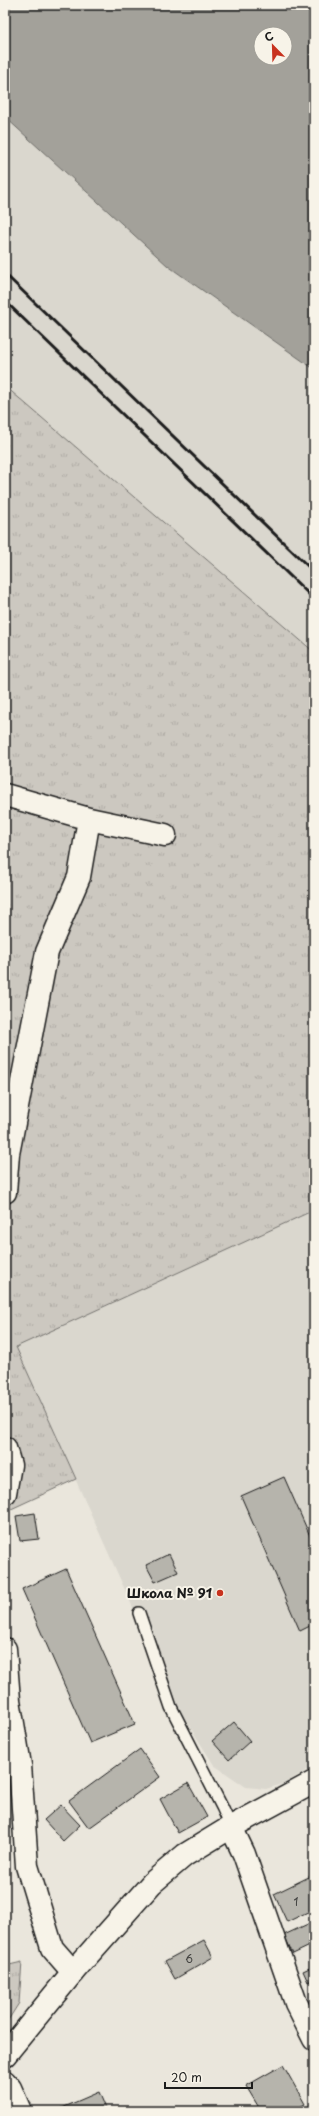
<svg xmlns="http://www.w3.org/2000/svg" width="319" height="2116" font-family="'Playpen Sans',sans-serif">
<defs>
<pattern id="grass-tufts" width="24" height="20" patternUnits="userSpaceOnUse"><rect width="24" height="20" fill="#ccc8c0"/><path d="M3 7l-1-3M5 7V3M7 7l1-3M15 17l-1-3M17 17v-4M19 17l1-3" fill="none" stroke="#afaba4"/></pattern>
</defs>
<rect width="100%" height="100%" fill="#eae6dc"/>
<filter id="ink" filterUnits="userSpaceOnUse"><feTurbulence type="fractalNoise" baseFrequency=".025" numOctaves="2"/><feDisplacementMap in="SourceGraphic" scale="8" xChannelSelector="R" yChannelSelector="G"/><feConvolveMatrix kernelMatrix="1 2 1 2 8 2 1 2 1" color-interpolation-filters="sRGB"/></filter>
<g filter="url(#ink)">
<path fill="#dad7ce" d="M5,117L168,266L314,369V652L5,386Z
M314,1210V1766L285,1783L266,1789L246,1787L214,1765L178,1708L16,1347Z"/>
<path fill="url(#grass-tufts)" stroke="#74726e" d="M5,386L314,652V1210L16,1347L76,1479L9,1510L5,1514Z
M22,1962L19,2003L5,2025V1966Z"/>
<path fill="#a3a19a" stroke="#6d6c68" fill-rule="evenodd" d="M5,5H314V369L168,266L5,117ZM261,34H285V58H261Z"/>
<path fill="#b6b4ac" stroke="#1c1c1c" d="M284,1477L314,1545V1624L300,1631L241,1496Z
M35,1513L39,1539L20,1541L16,1516Z
M169,1554L178,1572L155,1582L146,1565Z
M66,1569L135,1724L90,1743L22,1589Z
M234,1722L250,1741L229,1760L212,1741Z
M140,1749L160,1777L89,1828L69,1801Z
M188,1783L207,1817L178,1833L160,1799Z
M61,1805L80,1825L63,1841L44,1820Z
M313,1875L314,1909L287,1922L274,1894Z
M310,1923L314,1931V1944L293,1954L284,1935Z
M204,1940L213,1957L175,1979L165,1961Z
M314,1966V1979L308,1982L303,1971Z
M283,2065L305,2104L293,2111H261L246,2086Z
M99,2092L107,2111H63L62,2108Z"/>
<g fill="none" stroke-linecap="round" stroke-linejoin="round">
<defs>
<path id="lane" d="M139,1613L171,1707L222,1807L231,1827"/>
<path id="street" d="M5,795L89,819L165,835
M5,1192L8,1154L47,952L79,877L89,819
M5,1448L10,1465L5,1493
M5,1649L9,1700L20,1765L27,1866L52,1948L73,1972
M231,1827L244,1854L296,2003L314,2039
M5,2082L10,2088L20,2111"/>
<path id="secondary" d="M5,2055L73,1972L152,1883L185,1855L231,1827L314,1782"/>
</defs>
<use href="#lane" stroke="#1c1c1c" stroke-width="14"/>
<use href="#street" stroke="#1c1c1c" stroke-width="25"/>
<use href="#secondary" stroke="#1c1c1c" stroke-width="25"/>
<use href="#lane" stroke="#f7f3e8" stroke-width="11"/>
<use href="#street" stroke="#f7f3e8" stroke-width="22"/>
<use href="#secondary" stroke="#f7f3e8" stroke-width="22"/>
<path stroke="#1c1c1c" stroke-width="3" d="M5,274L314,572
M5,301L314,599"/>
</g>
</g>
<circle fill="#c8321e" stroke="#f7f3e8" stroke-width="1.5" cx="220" cy="1593" r="4"/>
<g text-anchor="middle" stroke-width="4" stroke-linejoin="round" paint-order="stroke">
<g font-size="11" fill="#424240">
<text x="296" y="1906">1</text>
<text x="189" y="1963">6</text>
</g>
<g font-size="13" font-weight="bold" fill="#1c1c1c" stroke="#f7f3e8" text-anchor="end">
<text x="212" y="1598">Школа № 91</text>
</g>
</g>
<rect width="319" height="2116" fill="none" stroke="#f7f3e8" stroke-width="20"/>
<rect x="10" y="10" width="299" height="2096" fill="none" stroke="#1c1c1c" stroke-width="1.5" filter="url(#ink)"/>
<g transform="translate(273 46) rotate(337)"><circle r="19" fill="#f7f3e8" stroke="#9f9d96"/>
<path d="M0-3L7 15L0 10L-7 15Z" fill="#c8321e"/>
<text y="-6" font-size="11" font-weight="bold" text-anchor="middle" fill="#1c1c1c">С</text>
</g>
<path d="M165 2082v6h87v-6" fill="none" stroke="#1c1c1c" stroke-width="2"/>
<text x="171" y="2082" font-size="12" fill="#1c1c1c" stroke="#f7f3e8" stroke-width="3" paint-order="stroke">20 m</text>
</svg>
